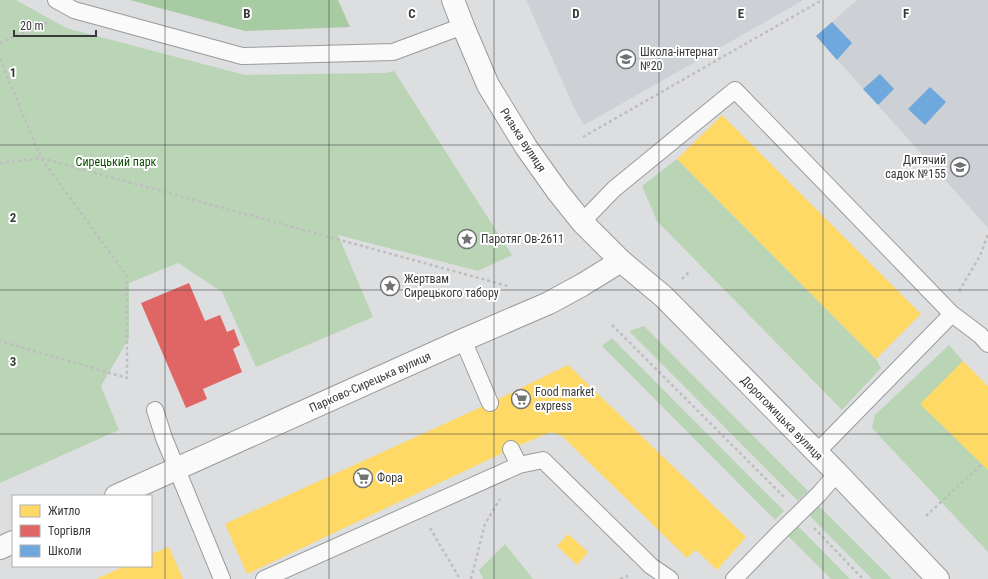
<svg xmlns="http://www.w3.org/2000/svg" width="988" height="579" font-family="'Roboto Condensed',sans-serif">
<rect width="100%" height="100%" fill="#dddee0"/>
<path fill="#cdd1d6" d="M526,0H804L584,125L575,110Z
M857,0H988V228L816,36Z"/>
<path fill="#bad5b6" d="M0,0H16L66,28L245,75L386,73L394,71L512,255L478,271L338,235L373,317L256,367L222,292L178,263L129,283V338L101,386L119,430L0,483Z
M677,159L876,359L881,368L842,410L657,221L642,186Z
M644,326L808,491L798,501L629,331Z
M612,338L784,511L775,520L602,346Z
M949,345L963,361L988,470V552L872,428L875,415Z
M816,503L892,579H872L807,513Z
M795,523L850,579H831L785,533Z
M505,544L533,579H483L479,570Z"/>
<path fill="#a7cba2" d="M130,0H338L350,27L245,31Z"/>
<path fill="#ffd966" d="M722,115L921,314L876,359L677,159Z
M963,361L988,386V470L920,404Z
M568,365L746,537L717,570L696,550L687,558L562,436L551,432L511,449L247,574L225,524L490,403Z
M568,534L588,552L577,565L557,546Z
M169,547L183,579H96L125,566H151V554Z"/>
<path fill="#e06666" d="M189,283L205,321L220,315L227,332L234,329L240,345L233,349L242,372L203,389L207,399L186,408L141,303Z"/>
<path fill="#6fa8dc" d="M832,22L852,43L837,60L816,36Z
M880,74L894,89L878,105L863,89Z
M930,87L946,102L925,125L908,109Z"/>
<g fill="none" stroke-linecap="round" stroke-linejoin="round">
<defs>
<path id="service" d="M56,0L74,10L242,56L393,52L463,26
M582,222L614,189L735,90L952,314L980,335L988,344
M463,340L490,403
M155,410L164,438L222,579
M511,449L519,465
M816,453L952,314
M264,579L519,465L543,460L651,566L670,579
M734,579L777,535L819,494L837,473"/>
<path id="minor" d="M116,496L463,340L549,303L582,285L621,261
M0,548L13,542"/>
<path id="tertiary" d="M453,0L463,26L488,85L526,147L558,192L582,222L621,261L664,297L837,473L938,579"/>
</defs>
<use href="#service" stroke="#9a9b9c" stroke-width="18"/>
<use href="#minor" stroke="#9a9b9c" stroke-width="24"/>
<use href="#tertiary" stroke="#9a9b9c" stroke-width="24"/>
<path stroke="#bebebf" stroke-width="2.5" stroke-dasharray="3 3" stroke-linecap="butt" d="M0,43L48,22
M0,59L41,158L127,276V378L0,341
M583,137L822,0
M0,163L41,158L508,286
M682,279L689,272
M959,291L980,256L988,234
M612,325L784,497
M926,516L982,464
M430,528L460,579
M814,528L863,579
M471,579L485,524L500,499
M620,579L628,576"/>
<use href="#service" stroke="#fafafa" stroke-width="16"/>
<use href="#minor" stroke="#fafafa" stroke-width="22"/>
<use href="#tertiary" stroke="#fafafa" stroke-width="22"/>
</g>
<path fill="none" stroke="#393a3a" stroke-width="1" stroke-opacity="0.55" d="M165,0V579M329,0V579M494,0V579M659,0V579M823,0V579M0,145H988M0,290H988M0,434H988"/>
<defs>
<symbol id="school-ring" viewBox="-11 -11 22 22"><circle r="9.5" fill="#fff" stroke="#727374" stroke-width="1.5"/><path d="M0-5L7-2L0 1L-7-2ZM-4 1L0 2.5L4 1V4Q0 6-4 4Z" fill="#727374"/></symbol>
<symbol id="sight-ring" viewBox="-11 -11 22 22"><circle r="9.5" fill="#fff" stroke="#727374" stroke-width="1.5"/><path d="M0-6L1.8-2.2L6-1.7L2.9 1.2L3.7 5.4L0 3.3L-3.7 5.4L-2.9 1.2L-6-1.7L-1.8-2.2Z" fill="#727374"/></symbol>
<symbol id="supermarket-ring" viewBox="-11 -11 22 22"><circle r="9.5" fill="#fff" stroke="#727374" stroke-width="1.5"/><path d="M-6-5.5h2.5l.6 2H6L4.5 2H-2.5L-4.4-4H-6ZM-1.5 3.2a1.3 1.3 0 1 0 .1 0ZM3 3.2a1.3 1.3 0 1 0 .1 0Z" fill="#727374"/></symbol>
</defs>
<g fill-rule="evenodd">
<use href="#school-ring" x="615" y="48" width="22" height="22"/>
<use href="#school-ring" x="949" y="156" width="22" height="22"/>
<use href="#sight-ring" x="456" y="228" width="22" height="22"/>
<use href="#sight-ring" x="379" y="275" width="22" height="22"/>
<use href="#supermarket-ring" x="510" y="388" width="22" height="22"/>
<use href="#supermarket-ring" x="352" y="467" width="22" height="22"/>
</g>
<g text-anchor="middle" stroke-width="4" stroke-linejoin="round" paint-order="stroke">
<g font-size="12" fill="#393a3a" stroke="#fff" text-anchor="start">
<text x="640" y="56">Школа-інтернат<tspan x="640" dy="14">№20</tspan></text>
<text x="946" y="164" text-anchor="end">Дитячий<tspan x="946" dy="14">садок №155</tspan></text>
<text x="481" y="243">Паротяг Ов-2611</text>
<text x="404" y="283">Жертвам<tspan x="404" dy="14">Сирецького табору</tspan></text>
<text x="535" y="396">Food market<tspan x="535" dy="14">express</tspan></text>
<text x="377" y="482">Фора</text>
</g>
<g font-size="12" fill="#393a3a" stroke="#fff">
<text transform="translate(523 140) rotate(57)" y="4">Ризька вулиця</text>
<text transform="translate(370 382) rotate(-24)" y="4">Парково-Сирецька вулиця</text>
<text transform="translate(782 418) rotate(46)" y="4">Дорогожицька вулиця</text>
</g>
<g font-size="12" fill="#0b4f00" stroke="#fff">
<text x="116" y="166">Сирецький парк</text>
</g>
</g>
<g font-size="13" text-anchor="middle" font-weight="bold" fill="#393a3a" stroke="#fff" stroke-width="4" stroke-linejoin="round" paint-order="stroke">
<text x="247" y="18">B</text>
<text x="412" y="18">C</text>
<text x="576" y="18">D</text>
<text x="741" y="18">E</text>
<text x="906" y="18">F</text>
<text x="13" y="77">1</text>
<text x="13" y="222">2</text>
<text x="13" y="366">3</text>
</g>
<rect x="12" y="495" width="140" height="72" fill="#ffffff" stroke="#b0b0b0"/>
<rect x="20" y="505" width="20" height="12" fill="#ffd966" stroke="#b0b0b0"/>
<text x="48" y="515" font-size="12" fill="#393a3a">Житло</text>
<rect x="20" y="525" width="20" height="12" fill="#e06666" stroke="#b0b0b0"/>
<text x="48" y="535" font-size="12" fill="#393a3a">Торгівля</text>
<rect x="20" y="545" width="20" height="12" fill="#6fa8dc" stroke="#b0b0b0"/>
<text x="48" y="555" font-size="12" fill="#393a3a">Школи</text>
<path d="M14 30v6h82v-6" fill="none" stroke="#393a3a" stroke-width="2"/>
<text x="20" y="30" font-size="12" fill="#393a3a" stroke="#ffffff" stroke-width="3" paint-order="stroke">20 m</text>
</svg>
